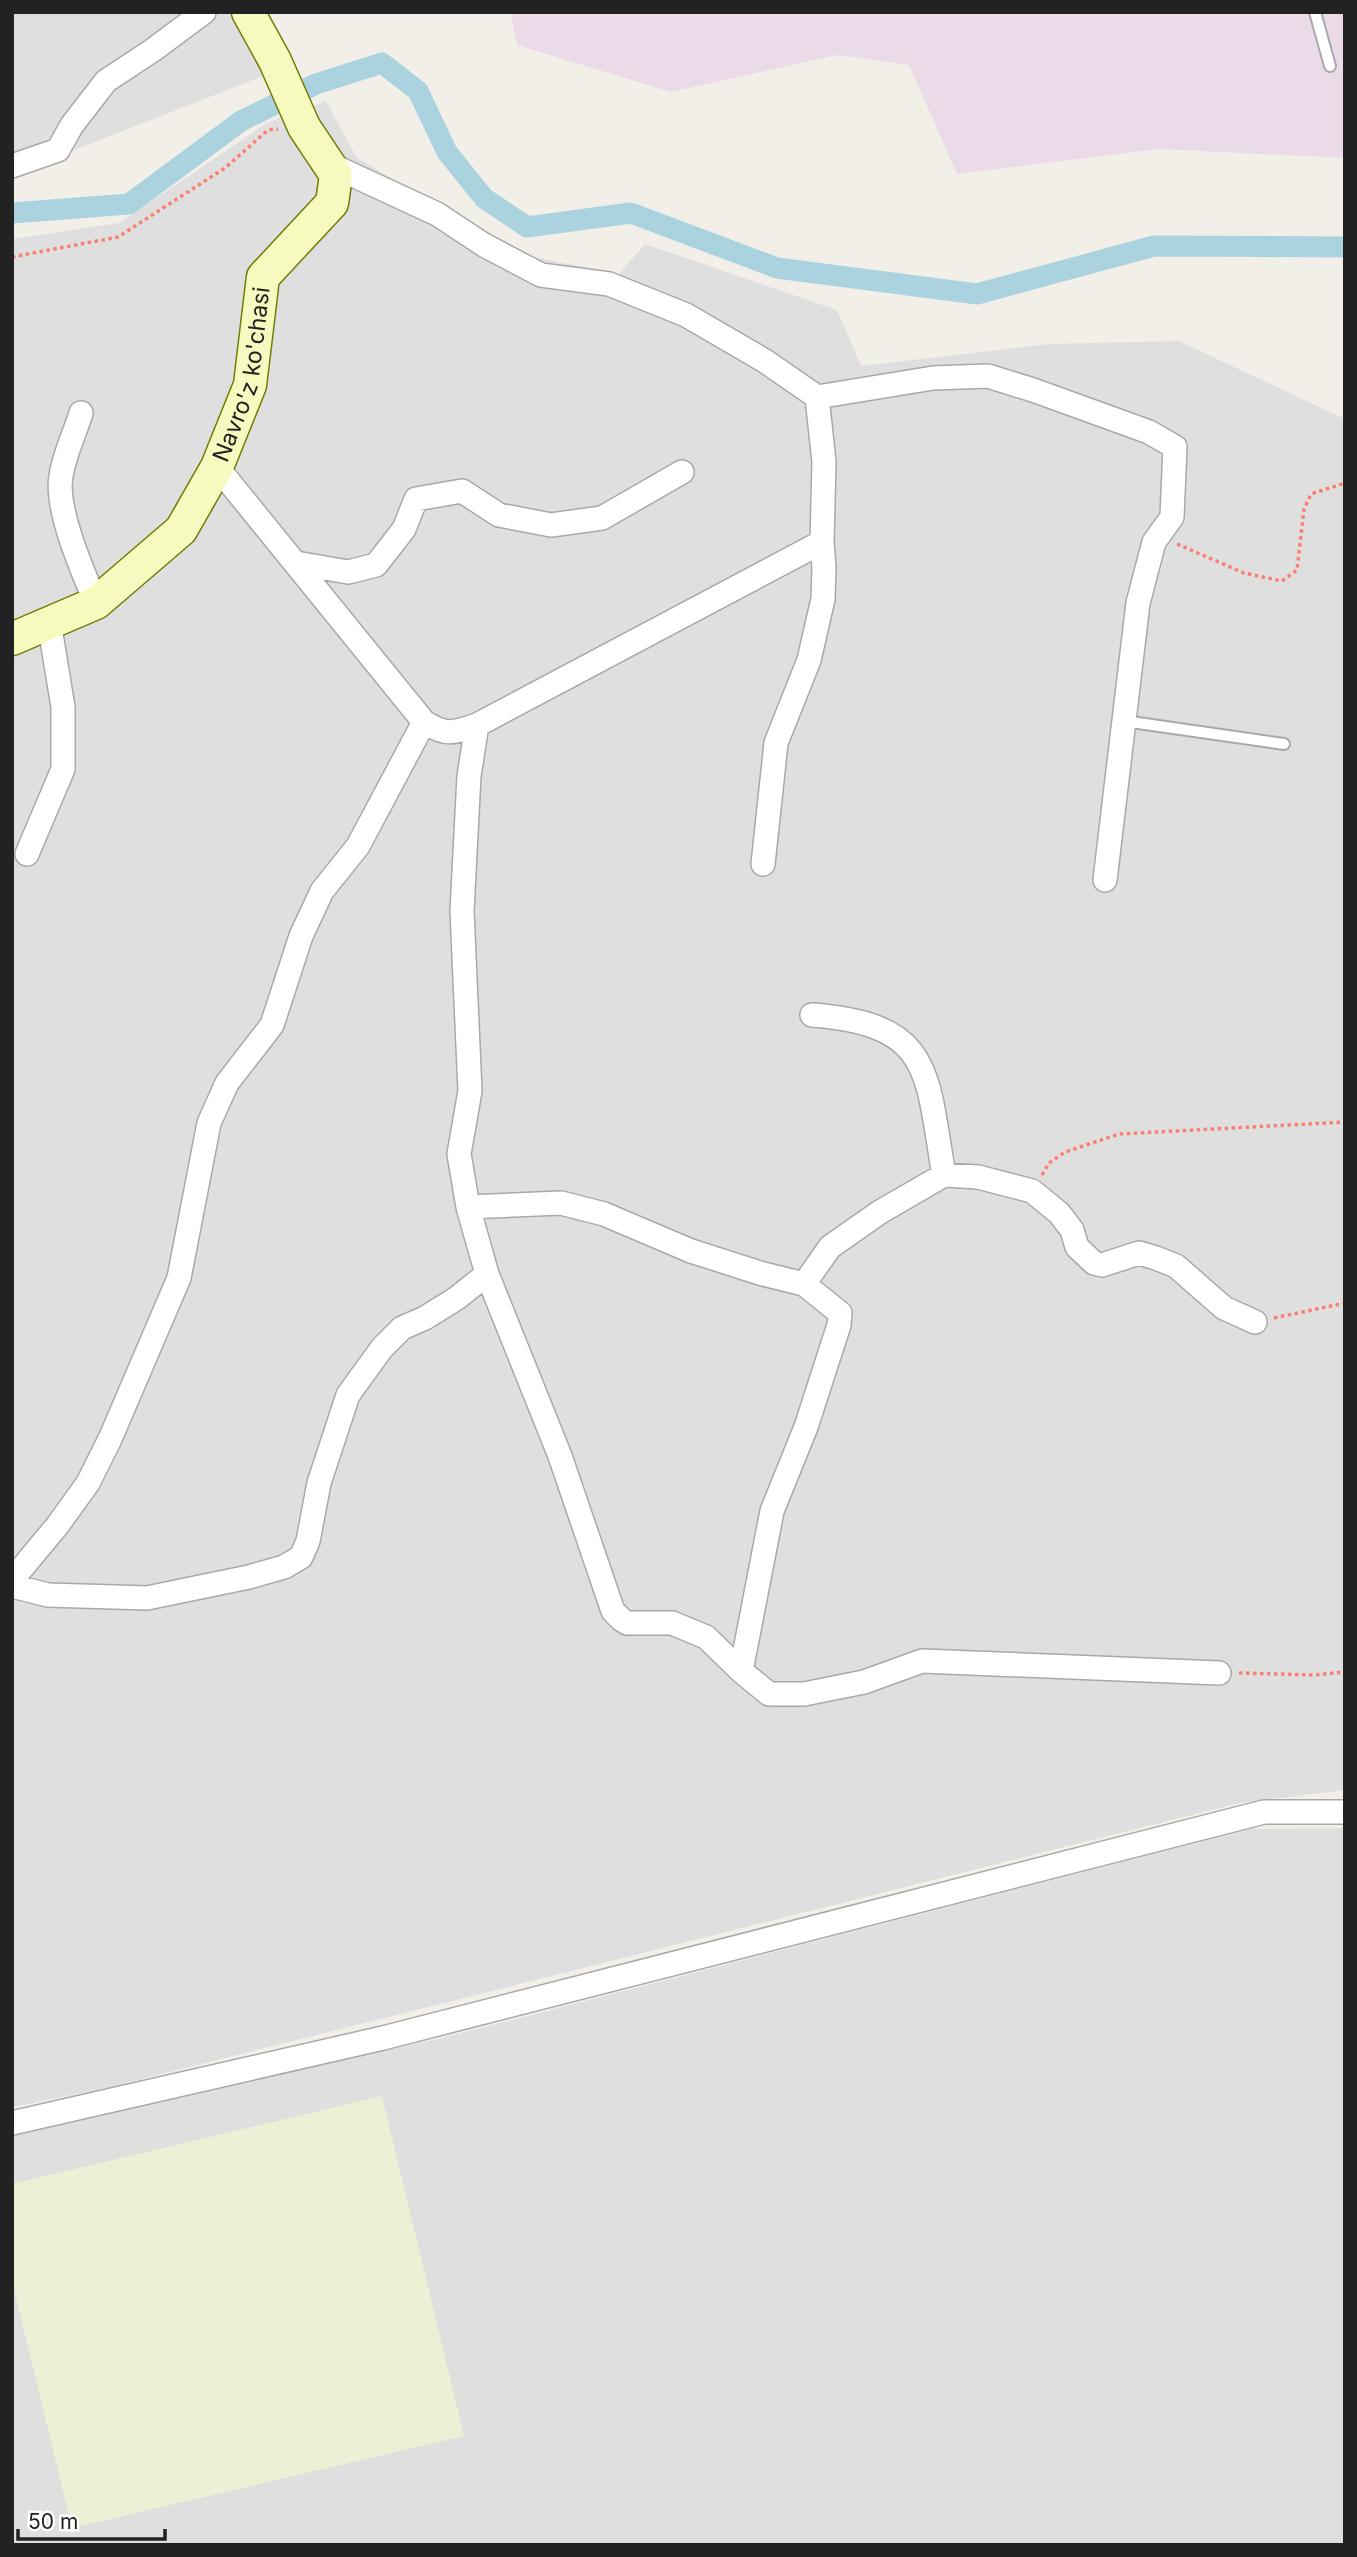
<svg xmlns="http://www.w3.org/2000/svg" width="1357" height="2557" font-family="Inter,sans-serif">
<rect width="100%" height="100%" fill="#f2efe9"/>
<path fill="#e0dfdf" d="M12,12H237L268,74L26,169L12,171Z
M326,101L357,158L523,255L619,274L645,244L837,310L861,366L1049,344L1179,341L1345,419V1790L1239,1803L110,2087L12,2107V239L119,223L267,123Z
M1345,1828V2545H12V2133L442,2038L1250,1829Z"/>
<path fill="#ebdbe8" d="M510,12H1345V158L1159,149L957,174L909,65L837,55L671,92L517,45Z"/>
<path fill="#eef0d5" d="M382,2096L464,2436L72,2528L12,2281V2184Z"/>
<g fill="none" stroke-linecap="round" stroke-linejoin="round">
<path stroke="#aad3df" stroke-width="21" d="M12,213L129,204L241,121L316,84L382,63L418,91L447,152L484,198L527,227L631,213L777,268L977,294L1154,246L1345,247"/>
<defs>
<path id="lane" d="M1315,12L1330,66
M1124,721L1284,744"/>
<path id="street" d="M329,164L437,214L484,245L541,275L609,284L686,315L765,361L817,397L824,462L822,542L824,568L823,599L809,660L776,743L763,864
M12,166L58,150L72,125L106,81L153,50L204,12
M817,397L933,378L988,376L1033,390L1149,432L1175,447L1172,517L1154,542L1138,603L1105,880
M81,413C75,433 64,455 61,476C55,509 83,572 96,603
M217,467L424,722C446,736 454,733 477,725L822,542
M296,563L348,572L376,565L404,529L416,499L462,491L499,515L551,525L602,518L682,472
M477,725L469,776L462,911L470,1091L459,1154L468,1207L487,1274L560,1456L613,1611L622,1620L627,1623H672L706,1637L741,1671L769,1694H804L864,1682L922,1661L1219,1673
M27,854L63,769V707L49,622
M812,1015C934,1024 926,1073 944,1175
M468,1207L561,1203L604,1214L691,1251L763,1274L804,1284L840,1313L839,1325L806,1427L772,1511L741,1671
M804,1284L830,1247L880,1212L944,1175L978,1177L1032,1191L1059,1213L1072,1230L1077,1247L1094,1263L1102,1265L1139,1253L1156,1258L1176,1266L1224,1308L1255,1322
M12,1580L57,1526L88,1483L110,1439L179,1278L209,1123L227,1083L272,1025L301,936L322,891L358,846L424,722
M12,1586L48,1595L147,1598L249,1577L284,1567L301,1557L308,1541L319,1483L348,1395L382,1348L402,1328L425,1318L457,1298L487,1274
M12,2123L383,2038L1264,1812H1345"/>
<g id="secondary">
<path id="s1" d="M12,639L96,603L181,530L217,467L250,385L263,277L332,203L336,175L304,127L275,61L248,12"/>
</g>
</defs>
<use href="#lane" stroke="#a9a9a9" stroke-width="14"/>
<use href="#street" stroke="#a9a9a9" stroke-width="26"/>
<use href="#secondary" stroke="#707d05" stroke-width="35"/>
<path stroke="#fa8072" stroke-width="3.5" stroke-dasharray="3.5 3.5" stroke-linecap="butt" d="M12,257L118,237L225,168L268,130L278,129
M1177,544L1244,573L1282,581L1297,570L1304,509L1311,494L1345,483
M1042,1175L1049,1163L1065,1152L1119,1134L1345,1122
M1274,1318L1345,1303
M1239,1673L1314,1675L1345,1672"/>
<use href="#lane" stroke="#fff" stroke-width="10"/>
<use href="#street" stroke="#fff" stroke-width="23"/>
<use href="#secondary" stroke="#f7fabf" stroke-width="32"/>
</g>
<g text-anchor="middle" stroke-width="6" stroke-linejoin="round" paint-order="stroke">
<g font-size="23" fill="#222" stroke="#fff">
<text dy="8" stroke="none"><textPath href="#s1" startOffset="373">Navro'z ko'chasi</textPath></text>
</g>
</g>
<rect width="1357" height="2557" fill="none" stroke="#222222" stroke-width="28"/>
<path d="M18 2529v10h147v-10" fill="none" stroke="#222222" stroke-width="3.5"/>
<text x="28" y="2529" font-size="21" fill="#222222" stroke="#ffffff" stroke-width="5" paint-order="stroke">50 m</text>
</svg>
